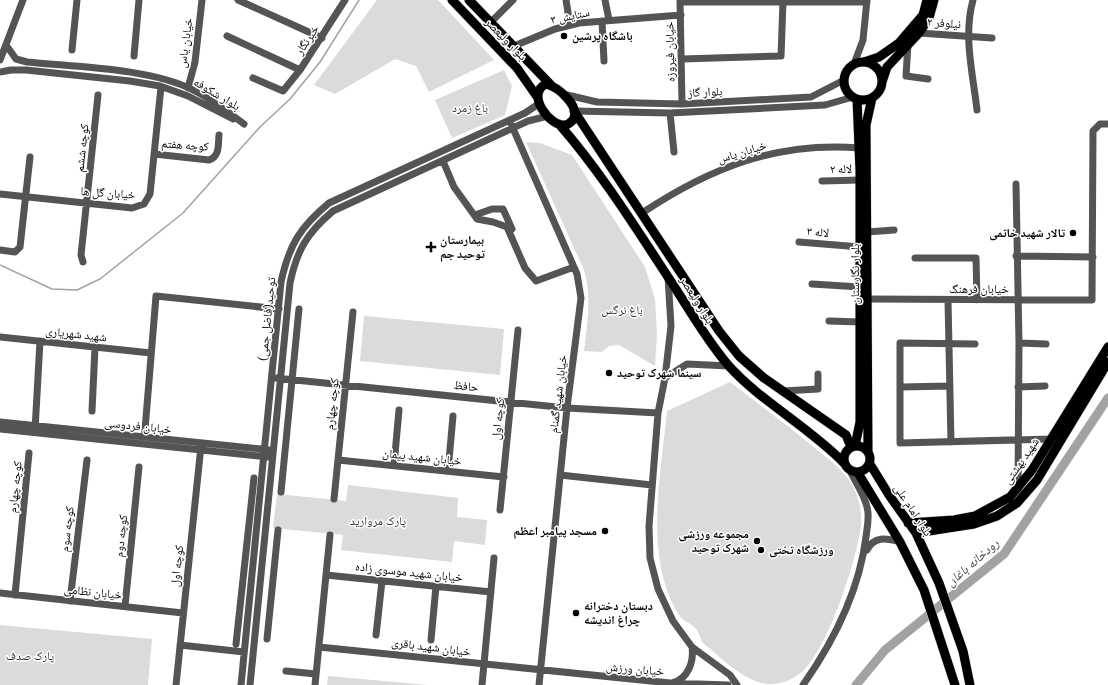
<svg xmlns="http://www.w3.org/2000/svg" width="1108" height="685" font-family="'Exo 2','Noto Naskh Arabic',sans-serif">
<rect width="100%" height="100%" fill="#fff"/>
<path fill="#dbdbdb" d="M377,0H438L494,60L429,92L416,66L395,59L335,94L314,85Z
M504,70L512,86L505,115L452,138L435,100Z
M526,142L540,143L572,155L645,267L655,299L657,333L655,366L619,345L609,346L602,352L584,351C587,324 592,297 584,270Z
M364,316L504,329L500,375L360,361Z
M730,382C757,403 785,423 811,445C828,459 848,472 856,493C860,503 862,515 861,526C856,562 829,646 803,671C793,680 780,685 767,684C743,681 722,658 704,644C700,639 700,635 697,630C692,623 683,622 679,615C643,558 661,475 667,411Z
M348,485L458,498L457,517L487,520L485,545L454,541L452,562L341,550L343,535L273,528L277,494L346,501Z
M0,625L152,639L148,685H0Z
M328,676L428,685H327Z"/>
<g fill="none" stroke-linecap="round" stroke-linejoin="round">
<path stroke="#a2a2a2" stroke-width="1.5" d="M0,265L52,289L77,290L100,279L183,213L260,127L290,99L320,62L359,0"/>
<path stroke="#a2a2a2" stroke-width="9" d="M856,685L885,650L1004,554L1108,398"/>
<defs>
<path id="major" d="M452,0L517,68L538,98
M469,0L552,86
M864,62L879,57L899,43L923,15L927,0
M844 81a19 19 0 1 1 38 0a19 19 0 1 1-38 0Z
M882,82L887,67L919,33L929,18L934,0
M546,84C558,87 581,106 573,120C571,122 568,125 565,125C550,127 525,94 546,84Z
M574,111L719,331L739,356L764,378L846,435L851,447
M559,124C600,171 634,225 668,277C688,307 705,338 728,365C760,401 809,427 844,463
M844 459a13 13 0 1 1 26 0a13 13 0 1 1-26 0Z
M855,446L860,422V171L857,99
M868,451L866,125L872,98
M870,464L889,495L916,533L939,583L963,651L970,685
M858,473L900,542L924,590L955,685
M908,523L954,520L975,516L1010,497L1032,470L1108,347
M916,533L974,524L997,516L1017,503L1037,480L1108,362"/>
</defs>
<use href="#major" stroke="#dbdbdb" stroke-width="10"/>
<path stroke="#545454" stroke-width="7" d="M238,0L322,38
M566,0L570,25
M605,0L609,20
M680,0L682,104
M973,0C963,36 973,74 977,110
M680,2H867
M602,21L604,61
M491,22L513,0
M919,33L992,38
M227,36L300,70
M908,44L906,76L928,79
M6,45L16,59L27,62C75,67 150,68 193,90C211,99 227,111 244,124
M514,46L555,29L579,23L681,15
M72,50L77,0
M134,56L139,0
M682,59L781,56L783,2
M0,60L23,0
M854,64L863,40L867,0
M0,72L11,70H26L130,81L160,86L188,96L233,119
M253,78L283,91L300,70L345,0
M188,88L195,62L202,0
M563,94L597,102L682,104L811,97L844,80
M574,111L670,113L825,105L853,97
M670,113L674,152
M511,124L577,274L581,298L567,408L539,685
M154,154L209,160C220,156 218,145 219,135
M443,161L454,187L477,219L493,222L507,227L525,268L536,281L574,267
M822,181L860,180
M1016,184L1019,343L1018,489
M0,194L132,208L144,204L150,194L161,87
M642,213C710,168 777,141 860,148
M475,215L492,209H503L512,229
M867,232L894,230
M799,242L860,247
M0,250L15,252L20,247L30,157
M1016,256L1093,257
M915,258H976L977,300
M83,262L81,255L98,95
M668,277L671,326L665,378L658,413L649,526L650,558L658,589L673,621L692,647L730,675L737,685
M812,284L860,287
M867,299L1092,300L1093,131L1100,124H1108
M948,300L951,442
M829,321L860,322
M0,337L151,353
M1019,343L1046,344
M975,344L900,343V443L1051,439
M276,378L567,408L658,413
M665,378L687,364L729,366
M901,387L949,386
M1018,387L1045,386
M783,391L818,389V374
M92,411L95,347
M0,422L270,450
M0,429L268,457
M35,430L40,341
M144,442L156,296L279,309
M338,460L504,477
M394,465L399,410
M448,471L453,416
M560,475L652,485
M281,492L299,309
M334,499L353,312
M500,510L518,330
M867,550C874,536 886,538 900,542
M326,575L491,592
M0,593L183,613
M15,595L29,453
M70,601L87,460
M125,606L139,467
M376,635L382,581
M267,639L278,530
M431,640L436,586
M236,644L254,478
M180,645L244,652
M319,647L670,683L728,685
M286,671L316,674
M672,683C688,679 694,662 692,647
M176,685L201,446
M241,685L281,282C289,245 300,227 329,203L525,113L540,103
M250,685L290,283C297,250 307,233 333,211L528,121L548,116
M315,685L330,535
M482,685L494,558
M803,685C834,641 859,592 866,537C867,527 870,517 867,507C864,494 856,483 850,471"/>
<use href="#major" stroke="#000" stroke-width="9"/>
</g>
<g fill="#000" stroke="#fff" stroke-width="1.5">
<circle cx="564" cy="36" r="4"/>
<circle cx="1073" cy="233" r="4"/>
<path d="M429 241h4v4h4v4h-4v4h-4v-4h-4v-4h4z"/>
<circle cx="609" cy="373" r="4"/>
<circle cx="605" cy="531" r="4"/>
<circle cx="757" cy="541" r="4"/>
<circle cx="761" cy="550" r="4"/>
<circle cx="576" cy="613" r="4"/>
</g>
<g text-anchor="middle" stroke-width="3" stroke-linejoin="round" paint-order="stroke">
<g font-size="12" fill="#000" stroke="#fff">
<text transform="translate(570 16) rotate(-12)" y="4">ستایش ۳</text>
<text transform="translate(944 23) rotate(4)" y="4">نیلوفر ۲</text>
<text transform="translate(506 39) rotate(46)" y="4">بلوار ولیعصر</text>
<text transform="translate(307 40) rotate(-56)" y="4">خبرنگار</text>
<text transform="translate(185 43) rotate(-82)" y="4">خیابان یاس</text>
<text transform="translate(670 52) rotate(-91)" y="4">خیابان فیروزه</text>
<text transform="translate(705 92) rotate(-3)" y="4">بلوار گاز</text>
<text transform="translate(217 94) rotate(31)" y="4">بلوار شکوفه</text>
<text transform="translate(185 145) rotate(4)" y="4">کوچه هفتم</text>
<text transform="translate(82 148) rotate(-84)" y="4">کوچه ششم</text>
<text transform="translate(742 152) rotate(-17)" y="4">خیابان یاس</text>
<text transform="translate(841 169) rotate(-1)" y="4">لاله ۲</text>
<text transform="translate(108 193) rotate(4)" y="4">خیابان گل ها</text>
<text transform="translate(818 232) rotate(5)" y="4">لاله ۳</text>
<text transform="translate(855 274) rotate(-90)" y="4">بلوار نگارستان</text>
<text x="979" y="293">خیابان فرهنگ</text>
<text transform="translate(697 300) rotate(58)" y="4">بلوار ولیعصر</text>
<text transform="translate(267 319) rotate(-84)" y="4">توحید(فاضل جمی)</text>
<text transform="translate(76 334) rotate(6)" y="4">شهید شهریاری</text>
<text transform="translate(466 386) rotate(6)" y="4">حافظ</text>
<text transform="translate(558 394) rotate(-83)" y="4">خیابان شهید گمنام</text>
<text transform="translate(332 404) rotate(-84)" y="4">کوچه چهارم</text>
<text transform="translate(498 419) rotate(-84)" y="4">کوچه اول</text>
<text transform="translate(138 426) rotate(6)" y="4">خیابان فردوسی</text>
<text transform="translate(422 457) rotate(6)" y="4">خیابان شهید پیمان</text>
<text transform="translate(1021 461) rotate(-55)" y="4">شهید بهشتی</text>
<text transform="translate(15 487) rotate(-84)" y="4">کوچه چهارم</text>
<text transform="translate(913 510) rotate(57)" y="4">بلوار امام علی</text>
<text transform="translate(67 529) rotate(-83)" y="4">کوچه سوم</text>
<text transform="translate(121 536) rotate(-84)" y="4">کوچه دوم</text>
<text transform="translate(177 566) rotate(-84)" y="4">کوچه اول</text>
<text transform="translate(409 572) rotate(6)" y="4">خیابان شهید موسوی زاده</text>
<text transform="translate(93 592) rotate(6)" y="4">خیابان نظامی</text>
<text transform="translate(431 647) rotate(7)" y="4">خیابان شهید باقری</text>
<text transform="translate(635 669) rotate(5)" y="4">خیابان ورزش</text>
</g>
<g font-size="12" font-weight="bold" fill="#000" stroke="#fff" text-anchor="start">
<text x="572" y="40">باشگاه پرشین</text>
<text x="1065" y="237" text-anchor="end">تالار شهید خاتمی</text>
<text x="440" y="244">بیمارستان<tspan x="440" dy="14">توحید جم</tspan></text>
<text x="617" y="377">سینما شهرک توحید</text>
<text x="597" y="535" text-anchor="end">مسجد پیامبر اعظم</text>
<text x="749" y="538" text-anchor="end">مجموعه ورزشی<tspan x="749" dy="14">شهرک توحید</tspan></text>
<text x="769" y="554">ورزشگاه تختی</text>
<text x="584" y="610">دبستان دخترانه<tspan x="584" dy="14">چراغ اندیشه</tspan></text>
</g>
<g font-size="12" fill="#323232" stroke="#fff">
<text x="470" y="112">باغ زمرد</text>
<text x="622" y="314">باغ نرگس</text>
<text x="378" y="525">پارک مروارید</text>
<text x="30" y="660">پارک صدف</text>
</g>
<g font-size="13" font-style="italic" fill="#434343" stroke="#fff">
<text transform="translate(972 562) rotate(-41)" y="5">رودخانه باغان</text>
</g>
</g>
</svg>
